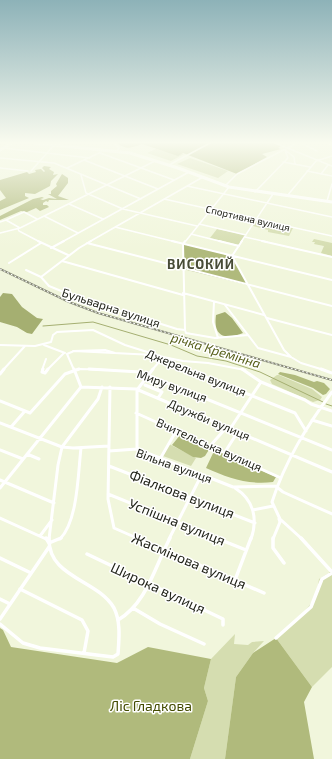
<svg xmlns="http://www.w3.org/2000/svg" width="332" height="759" font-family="'Exo 2',sans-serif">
<rect width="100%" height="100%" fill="#f1f6dc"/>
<path fill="#d5ddb0" d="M156,149C166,152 174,151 184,154L171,161L147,153Z
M190,158L228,171L218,178L177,164Z
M257,220L293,228L289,236L268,232V230L253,226Z
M217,229L246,235L239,245L210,238Z
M314,239L332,243V256L321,253L324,246L314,244L315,242H312Z
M277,375H279L312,389L322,397L320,400L313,402L272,384L270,380Z
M169,444L196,458L191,466L163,456Z
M332,571V667L312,687L276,638L301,616L316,597L319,579Z
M235,634L234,644L248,645L252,642L264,641L253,653L236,677L225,759H190L208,701L204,688L211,659Z"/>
<path fill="#b0ba7c" d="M117,143H275L281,146L278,148L281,149L262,154L267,157L237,174L183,153L178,156L142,144C132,148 126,150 117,143Z
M44,166L51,167L49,169L54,172L53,175L58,174L51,181L50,186L35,194L25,193V196L29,198L0,210V201L6,198L0,190V180L27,172L29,174L36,172L35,170L41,169L44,172L45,171L42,168Z
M62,174L68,178V183L58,196L69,200H49L48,202L46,201L43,203V205H47L49,207L40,211L36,208L27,212L21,211L0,220V216L33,199L42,197L44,198L40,199L43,200L49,198L57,199L48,194H51V191L57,186L56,184Z
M183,244L232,256L248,285L183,269Z
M280,372L295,375L314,382L317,381L324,383L330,389L326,394L323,395L313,388L278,374Z
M181,434L210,448L205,456L201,458L193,457L172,445Z
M215,449L276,477L273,482C248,485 228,478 206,468Z
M0,628L3,630L11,647L117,663L148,647L211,659L204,688L208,701L190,759H0Z
M276,638L312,687L304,702L314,759H225L236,677L253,653Z"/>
<path fill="#a5af71" d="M3,293L12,294L22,307L37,318L43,319L32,334L27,333L17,327L0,322V297Z
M225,312L232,318L243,333C225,340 213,337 216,315Z"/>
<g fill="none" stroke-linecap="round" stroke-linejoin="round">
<path stroke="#a5af71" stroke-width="1" d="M43,326L93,322L171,345L197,356L226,361L260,372L323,402
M326,404L332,406"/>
<path stroke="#fff" stroke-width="1.5" d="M114,143L119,148L117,151
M275,143L332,166
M301,143L317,151
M328,143L332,146
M3,148L90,158
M285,150L294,157L295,164
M100,153L174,180
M0,158L54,163L141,199
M84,160L158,189
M283,162L310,167
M169,165L210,143
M0,168L28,171
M67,168L101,152
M31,171L54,145
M307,171L332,176
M321,174L328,165
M81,175L86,193L123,209L197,226
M226,185L237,174L297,143
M187,186L332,217
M255,192L288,158L285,150
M287,196L316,161L332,156
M164,199L332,236
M327,201L332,184
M69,204L103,219
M44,216L78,233
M6,220L24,212L37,219
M0,222L6,220L20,228
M199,224L246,235
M115,227L176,242
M18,229L19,231L40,242
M0,233L20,228L155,161
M191,234L223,242
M245,237L267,242
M62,242L189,172
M89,242L203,177
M185,242L229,187
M241,242L273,194"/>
<path stroke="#fff" stroke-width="2" d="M38,241L68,255
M172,241L332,280
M219,241L239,246
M242,241L232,256L284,350L291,357
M262,241L332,257
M87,243L332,306
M51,248L64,241
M62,261L183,295
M9,263L41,243
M26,270L41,277L49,286L76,297L177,329L185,330L186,333L215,338L248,335
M41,277L79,248L91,241
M183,293L264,315
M214,302L213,322L218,338
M225,305L258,348L291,357L301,363L324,370
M267,318L332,335
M185,330L183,244L185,241
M0,345L35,346L51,342L53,335L57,332L93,330L125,345L163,357L183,361L208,363L245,370
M44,345L65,353
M73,351L105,350L115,353
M67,354L74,351L154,355
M67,354L74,370
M163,357L167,362L187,370
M3,370L25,346
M42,370L46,359
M47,370L64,353
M76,370L80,369L109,370
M152,370L159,362H167"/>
<path stroke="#fff" stroke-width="3" d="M43,369L42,372L45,373L48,369
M74,369L81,387
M89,369L140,372L332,450
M185,369L295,413L306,431
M242,369L261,382L305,400L311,404L332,411
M321,369L332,373
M0,374L4,369
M145,385L162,392L158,398
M81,387L136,389L332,472
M102,387L98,399L62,447L73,448L109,446
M110,387L108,499L114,528L139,539
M0,401L30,413L65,374L79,369
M136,413L281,478
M312,420L332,426
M0,423L62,447L58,465L49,539
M11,427L25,411
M230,429L261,382
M210,446L226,428
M137,449V390L153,369
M0,450L23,459
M109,451L137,449L233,487L277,486
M225,452L237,433
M27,454L39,459
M160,459L175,433L173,430
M109,466L255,523
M0,480L54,503
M0,488L81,387
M235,488C254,500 258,519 251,539
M278,488L283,492L332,514
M108,494L219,539
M253,510L273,506
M0,518L46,539
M40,536L52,520
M60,539C78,521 78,473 81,448
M169,539L201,476
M273,539L280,522L279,519
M302,539L280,519L272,502C285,461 307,426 332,392"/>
<path stroke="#fff" stroke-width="3.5" d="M46,538L49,543L61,538
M137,538L264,593
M216,538L246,550
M273,538V548L284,563
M301,538L332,572
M87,554L223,619V625
M0,558L31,573
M235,580L251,538
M20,589L82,620L88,631L84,653
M0,599L10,604
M133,608L160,624L204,644
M0,619L49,547
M118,620C147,603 155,566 170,538
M0,624L23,643L40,648L113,657L118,654C119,639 121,622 114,608C97,579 48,578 49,538
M276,638L311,607L322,579L332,573"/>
<path stroke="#fff" stroke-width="3" d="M34,143L130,153L178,168L229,187L332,202
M0,150L12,143"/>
<defs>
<path id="rail" d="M0,269L69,302L98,313L332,380"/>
</defs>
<use href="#rail" stroke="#858876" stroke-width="2"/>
<use href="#rail" stroke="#fff" stroke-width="1" stroke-dasharray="2" stroke-linecap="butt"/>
</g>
<linearGradient id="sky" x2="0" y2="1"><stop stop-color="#8db2b8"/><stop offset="0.57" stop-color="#f9fbef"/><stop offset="1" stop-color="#f9fbef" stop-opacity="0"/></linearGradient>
<rect width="332" height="250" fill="url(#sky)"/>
<g text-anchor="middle" stroke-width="3" stroke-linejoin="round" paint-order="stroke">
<g font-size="10" fill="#202218" stroke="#fff">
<text transform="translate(248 218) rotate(13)" y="4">Спортивна вулиця</text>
</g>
<g font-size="12" fill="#202218" stroke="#fff">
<text transform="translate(111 308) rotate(18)" y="4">Бульварна вулиця</text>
<text transform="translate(196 373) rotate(22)" y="4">Джерельна вулиця</text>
<text transform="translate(172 386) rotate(20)" y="4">Миру вулиця</text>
<text transform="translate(209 420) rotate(23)" y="4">Дружби вулиця</text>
<text transform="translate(209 445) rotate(24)" y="4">Вчительська вулиця</text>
<text transform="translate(174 466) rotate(20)" y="4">Вільна вулиця</text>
</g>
<g font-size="13" font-weight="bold" letter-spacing="1" fill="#474b36" stroke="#fff">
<text x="201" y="269">ВИСОКИЙ</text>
</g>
<g font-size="13" font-style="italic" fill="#555e18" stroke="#fff">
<text transform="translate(216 350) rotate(17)" y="5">річка Кремінна</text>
</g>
<g font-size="14" fill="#202218" stroke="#fff">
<text transform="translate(182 494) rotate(21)" y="5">Фіалкова вулиця</text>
<text transform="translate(177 522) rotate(22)" y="5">Успішна вулиця</text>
<text transform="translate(189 561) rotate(23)" y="5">Жасмінова вулиця</text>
<text transform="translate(158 588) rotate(25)" y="5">Широка вулиця</text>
</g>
<g font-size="14" fill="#434b00" stroke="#fff">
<text x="151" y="711">Ліс Гладкова</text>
</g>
</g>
</svg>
